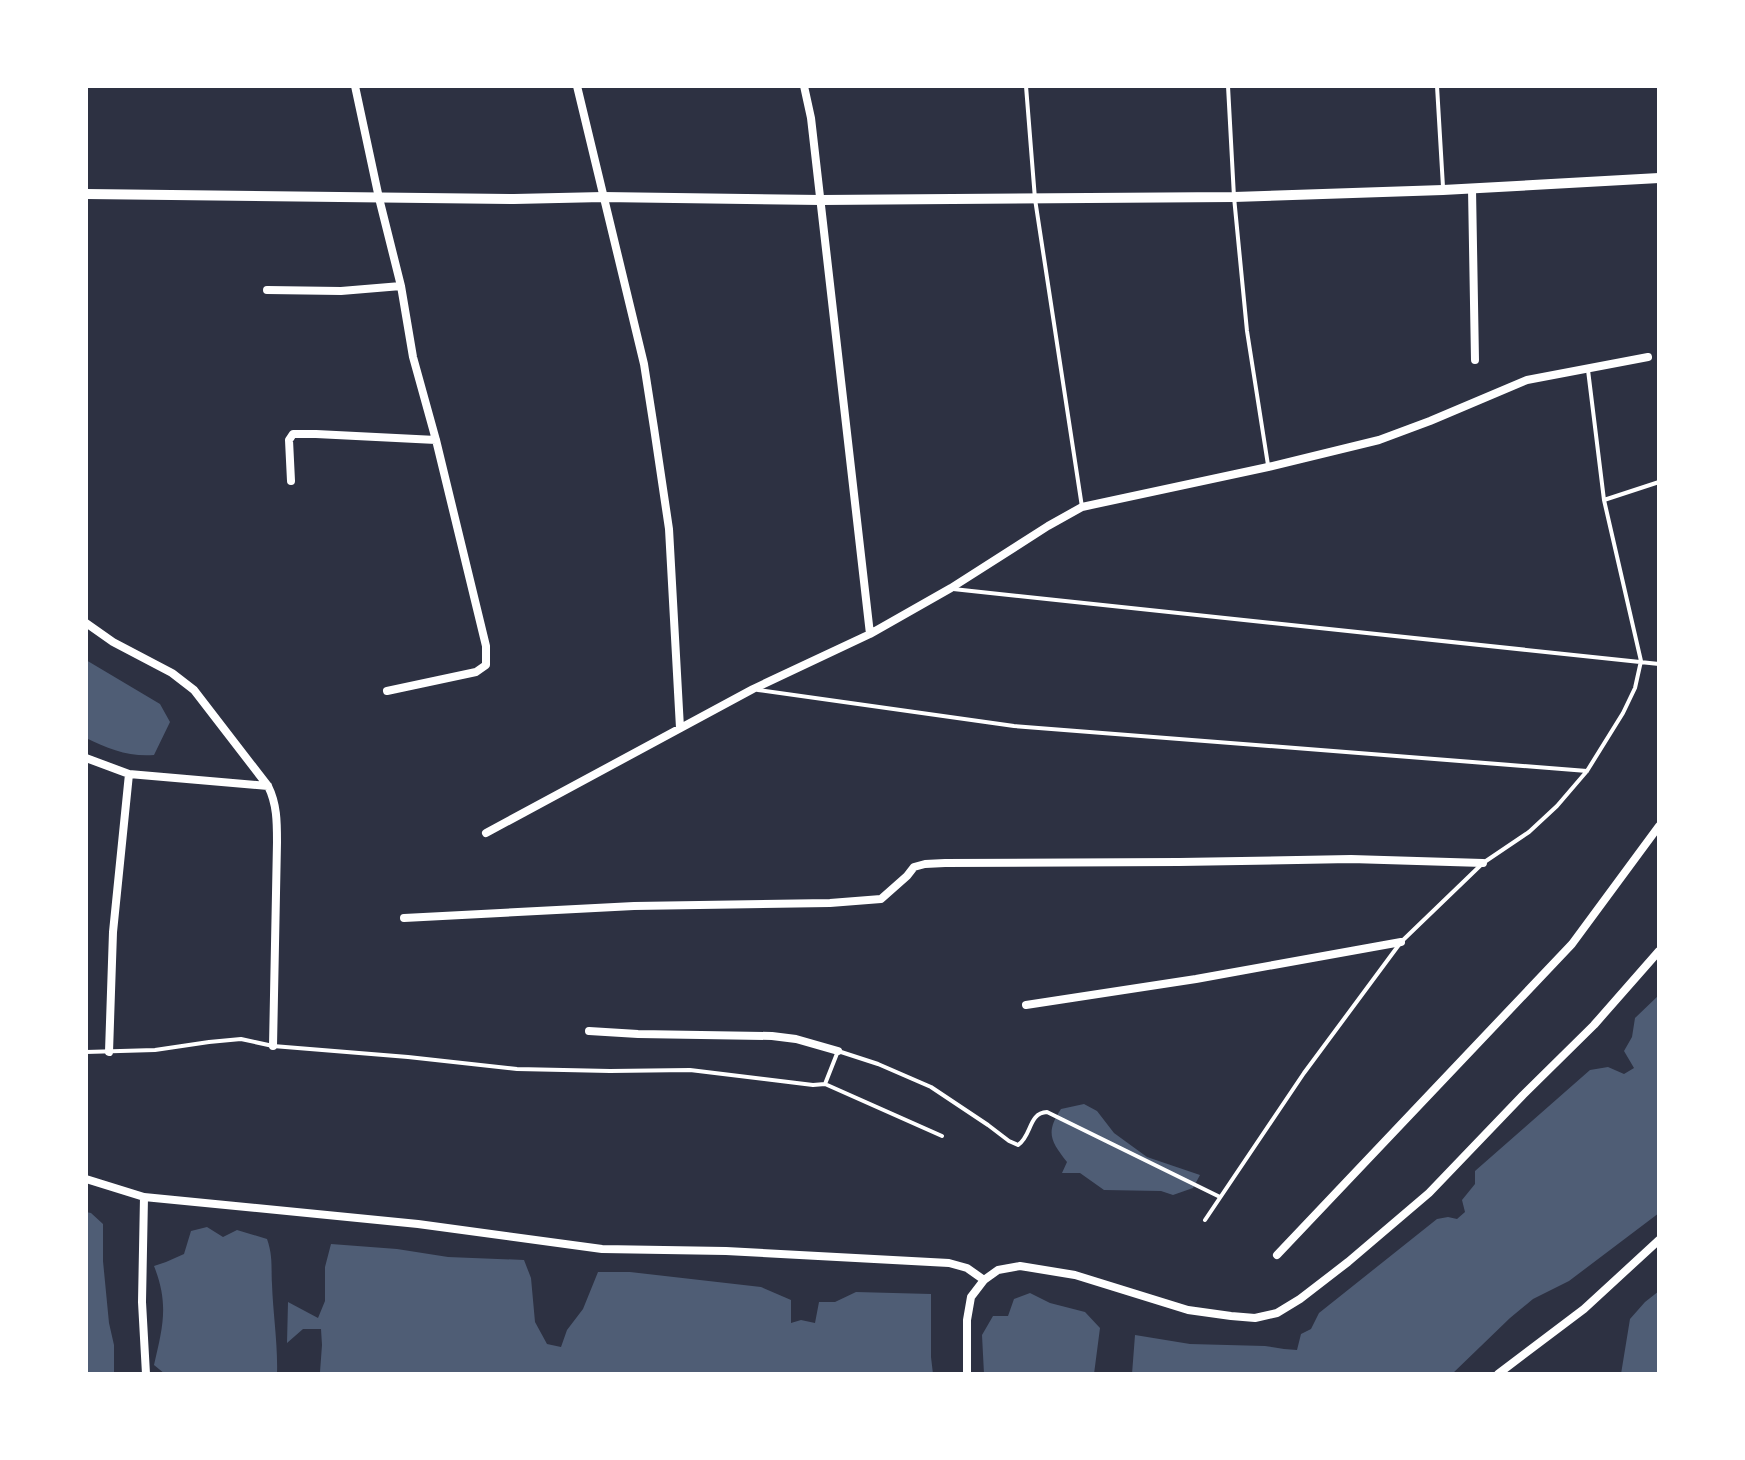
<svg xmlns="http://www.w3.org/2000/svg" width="1745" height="1460" font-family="'Noto Serif',serif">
<rect width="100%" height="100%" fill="#2d3142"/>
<path fill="#4f5d75" d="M86,660L160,704L170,722L154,755C129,757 108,749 86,738Z
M1659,995V1213L1569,1281L1533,1299L1510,1318L1452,1374H1132L1135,1335L1190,1344L1265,1346L1284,1349L1297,1350L1301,1334L1311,1329L1319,1313L1437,1219L1448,1217L1457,1219L1465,1212L1462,1200L1475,1184V1171L1590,1070L1608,1067L1624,1074L1634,1068L1624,1051L1632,1037L1635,1018Z
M1084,1104L1097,1111L1114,1133L1147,1157L1200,1175L1193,1188L1173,1195L1161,1191L1104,1190L1080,1173H1062L1067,1162C1051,1141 1045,1133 1061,1109Z
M86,1212L91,1213L103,1224V1261L109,1323L114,1345V1374H86Z
M207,1227L223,1237L237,1230L267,1239C273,1256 271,1267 272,1284C273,1314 278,1344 277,1374H165L154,1365C163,1326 169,1304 154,1266L166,1262L184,1254L191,1231Z
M331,1244L397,1249L448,1257L524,1260L531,1278L535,1322L547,1344L561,1347L567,1330L583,1309L598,1272H630L761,1287L791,1300V1323L801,1320L815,1323L819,1302H835L856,1292L931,1294V1357L933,1374H317L320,1372L322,1345L321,1329H303L287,1343L288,1302L318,1318L325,1301V1267Z
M1659,1291V1374H1621L1630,1319L1645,1302Z
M1030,1293L1050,1303L1085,1312L1100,1328L1094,1374H984L982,1335L993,1316H1008L1014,1299Z"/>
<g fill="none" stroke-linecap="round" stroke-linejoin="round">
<path stroke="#fff" stroke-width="4" d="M1026,86L1035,199L1082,507
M1228,86L1234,197L1247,331L1268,465
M1437,86L1443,187
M1604,500L1659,482
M953,589L1659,664
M758,690L1014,726L1587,771
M86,1052L155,1050L209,1042L241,1039L273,1046L408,1057L517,1069L610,1071L690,1070L813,1085L825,1084L838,1051L878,1064L931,1087L988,1125L1009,1141L1018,1145C1032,1136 1028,1113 1047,1112L1220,1197
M825,1084L942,1136
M1205,1220L1304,1073L1401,942L1483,863L1529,832L1557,806L1587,771L1623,713L1635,688L1641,661L1604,500L1588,370"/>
<path stroke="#fff" stroke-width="8" d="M355,86L379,198L401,286L413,357L436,440L486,646V665L476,672L387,691
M577,86L644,364L654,428L669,529L680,728
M804,86L811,118L870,634
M1472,189L1475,360
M267,290L341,291L401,286
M291,481L289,440L293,434H316L436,440
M86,623L113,642L172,673L194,690L268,786C277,804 277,822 277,842L273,1046
M86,758L129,774L268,786
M486,833L753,689L870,634L951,588L1048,526L1082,507L1268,467L1379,440L1430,421L1527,380L1648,357
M404,918L634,906L830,903L881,899L907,876L914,867L925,864L945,863L1179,862L1351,859L1483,863
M1026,1005L1196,979L1401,942
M589,1031L638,1034L772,1036L796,1039L838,1051
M109,1052L113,932L129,774
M86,1179L144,1197L418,1224L602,1249L726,1251L949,1263L967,1268L984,1280
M144,1197L142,1302L146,1374
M1277,1255L1572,944L1659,826
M967,1374V1320L971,1297L984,1280L998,1270L1020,1266L1075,1275L1188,1310L1231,1316L1255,1318L1277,1313L1300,1299L1348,1262L1429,1193L1523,1095L1594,1025L1659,951
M1498,1374L1584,1309L1659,1240"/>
<path stroke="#fff" stroke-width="10" d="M86,194L514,199L603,197L821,200L1234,197L1443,190L1659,178"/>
</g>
<rect width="1745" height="1460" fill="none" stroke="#ffffff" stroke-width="176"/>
</svg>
